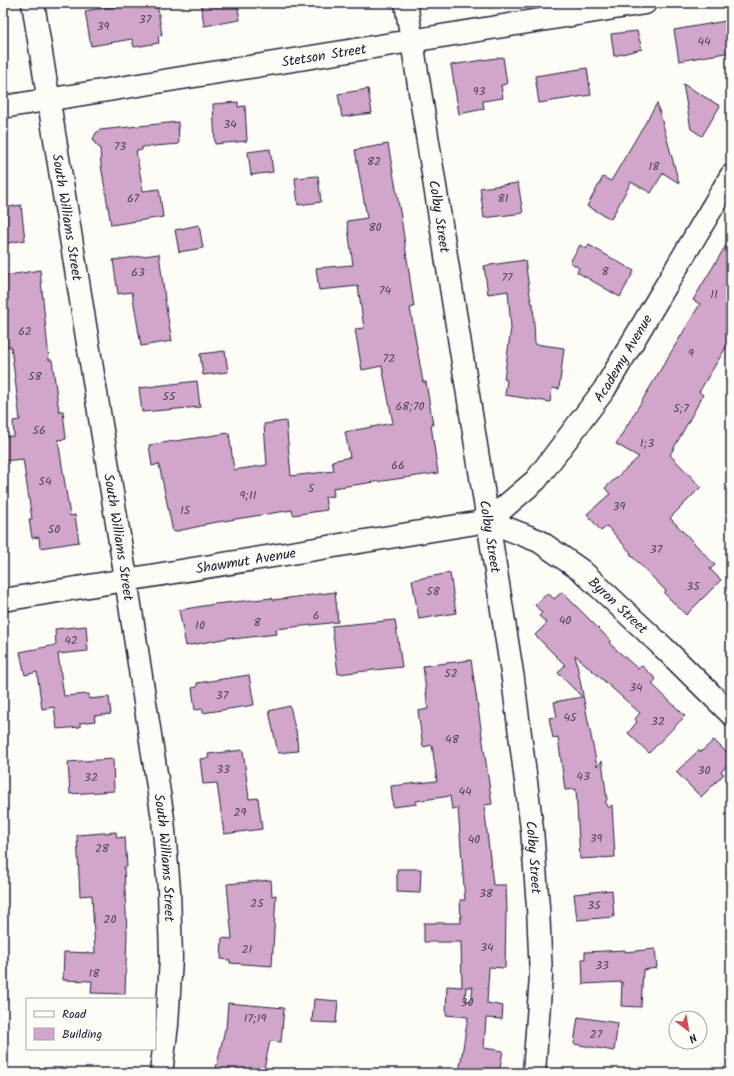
<svg xmlns="http://www.w3.org/2000/svg" width="734" height="1076" font-family="Kalam,sans-serif">
<rect width="100%" height="100%" fill="#fdfcf7"/>
<filter id="ink" filterUnits="userSpaceOnUse"><feTurbulence type="fractalNoise" baseFrequency=".025" numOctaves="2"/><feDisplacementMap in="SourceGraphic" scale="8" xChannelSelector="R" yChannelSelector="G"/><feConvolveMatrix kernelMatrix="1 2 1 2 8 2 1 2 1" color-interpolation-filters="sRGB"/></filter>
<g filter="url(#ink)">
<path fill="#d2a6ca" stroke="#22223b" fill-rule="evenodd" d="M135,3H157L162,35L158,36L159,43L134,47L132,39L91,46L85,11Z
M201,3H237L240,20L204,26Z
M731,20V52L679,61L674,30Z
M637,31L642,49L614,56L611,34Z
M503,57L507,84L501,85L503,98L483,101L484,109L459,114L451,65Z
M587,68L591,95L539,103L535,76Z
M683,84L720,106L702,136L691,129Z
M368,89L372,113L342,117L338,94Z
M238,102V107L245,106L247,141L215,144L213,104Z
M657,103L679,183L663,173L651,193L631,182L611,219L587,206L603,177L611,181Z
M178,122L179,144L142,147V150L136,151L143,191L159,189L163,217L111,225L101,165L100,148L96,145L93,139L96,133L100,130Z
M388,144L401,217L414,307L410,308L423,382H426L433,425H431L438,473L333,488L334,496L325,497L327,510L293,515L292,510L205,524V525L173,532L159,464L152,466L149,445L229,433L234,470L267,465L264,424L286,421L291,476L334,471L332,461L350,457L345,432L393,423L382,366L362,370L355,329L364,328L358,286L319,290L316,268L353,265L347,221L367,218L355,150Z
M270,149L273,172L251,175L248,152Z
M318,176L321,202L298,205L295,178Z
M518,183L523,213L484,218L480,188Z
M21,205L25,240L3,244V208Z
M199,225L203,248L179,252L175,230Z
M731,237V339L699,392L703,395L670,455L701,487L670,518L715,565L710,569L721,580L686,615L664,593L666,591L630,554L631,553L607,526L601,531L587,514L610,494L605,488L639,457L616,444L700,304L693,300Z
M580,245L586,249L589,245L634,271L620,297L577,272L579,268L570,262Z
M159,254L166,307L172,341L141,346L132,292L118,294L113,260Z
M525,260L531,303H533L535,344L564,348L559,389L552,388L550,402L505,395L507,380L504,379L511,328L508,291L488,294L484,266Z
M40,270L49,360H52L59,411H63L66,439L58,440L70,516L75,515L79,542L40,548L39,537L32,538L29,519H32L23,459L3,461V437L14,436L13,421L20,420L11,346L3,347V327H6L3,276Z
M225,351L228,372L203,375L200,354Z
M197,381L200,407L142,412L139,388Z
M450,573L456,613L419,619L412,580Z
M335,592L338,622L276,629L277,634L233,639V637L186,646L179,610L215,604L272,598L273,600Z
M562,592L611,641L609,643L638,669L641,665L656,679L652,684L685,716L649,753L628,733L637,722L635,719L640,713L575,655L597,766L602,761L607,800L605,802L607,804L608,808L612,805L615,857L580,859L576,789L565,790L558,737L553,738L549,718L557,717L554,702L582,697L558,673L565,665L535,635L547,623L539,616L542,613L535,605L548,593L554,599Z
M395,620L402,667L338,674L332,626Z
M86,626L88,651L58,654L64,696L89,694V699L109,697L111,714L94,716L95,721L80,723V727L57,729L54,707L42,709L37,672L25,675L20,652L56,645L55,629Z
M471,660L492,804L484,805L493,885H506L507,912H506L505,968L489,967L487,1003L503,1006L502,1019L486,1018L484,1048L503,1051L499,1073H459L468,1017L446,1015L447,986L462,987L461,942H424V923H461L460,900H465L458,808L452,809L450,796L416,801L417,804L393,807L391,786L437,781L432,745L423,747L418,711L428,709L423,666ZM465,987H473L471,1001L465,1000L466,988Z
M249,675L254,705L203,713V709L195,710L192,688L197,687V683Z
M290,706L295,729H296L298,751L278,753L269,711Z
M714,740L731,757V761L721,772L724,774L701,797L676,772L699,750L701,752Z
M243,750L249,799L258,798L262,829L224,834L217,783L203,784L200,759L209,758L208,754Z
M113,759L114,791L70,794L68,762Z
M116,832L117,838L125,837L127,867H124L127,934L125,994L91,993L92,981L63,980L64,952L95,953L92,895L80,896L77,835Z
M397,869H421L420,893L397,892Z
M271,880L272,896L276,895L272,966L230,963V960L221,959L222,938L232,939L227,884Z
M612,890L614,917L577,920L574,894Z
M655,949L657,968L643,970L641,1007L621,1006L622,982L583,984L582,959H585V952L625,950V952Z
M314,999L338,1001L336,1023L312,1022Z
M228,1003L284,1008L281,1042L270,1041L263,1073H215L225,1029H226Z
M578,1017L618,1023L614,1051L574,1044Z"/>
<g fill="none" stroke-linecap="round" stroke-linejoin="round">
<defs>
<g id="street">
<path id="s1" d="M33,3L126,579L163,819L169,890L171,958L167,1025L161,1073"/>
<path id="s2" d="M406,3L513,679L532,829L538,907L541,976L534,1073"/>
<path id="s3" d="M3,107L645,3"/>
<path id="s4" d="M488,521L536,480L604,390L731,176"/>
<path id="s5" d="M488,521L539,541L582,571L663,647L731,714"/>
<path id="s6" d="M3,600L488,521"/>
</g>
</defs>
<use href="#street" stroke="#22223b" stroke-width="25"/>
<use href="#street" stroke="#fdfcf7" stroke-width="22"/>
</g>
</g>
<g text-anchor="middle" stroke-width="3" stroke-linejoin="round" paint-order="stroke">
<g font-size="12" fill="#4e435f">
<text x="145" y="23">37</text>
<text x="103" y="30">39</text>
<text x="704" y="45">44</text>
<text x="479" y="95">93</text>
<text x="230" y="128">34</text>
<text x="120" y="150">73</text>
<text x="374" y="165">82</text>
<text x="654" y="170">18</text>
<text x="133" y="202">67</text>
<text x="503" y="202">81</text>
<text x="375" y="231">80</text>
<text x="605" y="275">8</text>
<text x="138" y="276">63</text>
<text x="507" y="281">77</text>
<text x="385" y="294">74</text>
<text x="714" y="298">11</text>
<text x="25" y="335">62</text>
<text x="691" y="357">9</text>
<text x="389" y="362">72</text>
<text x="35" y="380">58</text>
<text x="169" y="400">55</text>
<text x="410" y="410">68;70</text>
<text x="681" y="412">5;7</text>
<text x="39" y="434">56</text>
<text x="647" y="447">1;3</text>
<text x="398" y="469">66</text>
<text x="45" y="485">54</text>
<text x="311" y="492">5</text>
<text x="248" y="499">9;11</text>
<text x="619" y="510">39</text>
<text x="185" y="514">15</text>
<text x="54" y="533">50</text>
<text x="656" y="553">37</text>
<text x="693" y="590">35</text>
<text x="433" y="595">58</text>
<text x="316" y="619">6</text>
<text x="565" y="624">40</text>
<text x="257" y="626">8</text>
<text x="200" y="629">10</text>
<text x="71" y="644">42</text>
<text x="451" y="677">52</text>
<text x="636" y="691">34</text>
<text x="222" y="699">37</text>
<text x="570" y="721">45</text>
<text x="658" y="725">32</text>
<text x="452" y="743">48</text>
<text x="223" y="773">33</text>
<text x="704" y="774">30</text>
<text x="583" y="780">43</text>
<text x="91" y="781">32</text>
<text x="465" y="795">44</text>
<text x="240" y="816">29</text>
<text x="596" y="842">39</text>
<text x="474" y="843">40</text>
<text x="102" y="852">28</text>
<text x="486" y="897">38</text>
<text x="257" y="907">25</text>
<text x="594" y="909">35</text>
<text x="110" y="923">20</text>
<text x="487" y="951">34</text>
<text x="247" y="953">21</text>
<text x="602" y="969">33</text>
<text x="94" y="977">18</text>
<text x="467" y="1006">30</text>
<text x="255" y="1022">17;19</text>
<text x="596" y="1038">27</text>
</g>
<g font-size="14" fill="#22223b" stroke="#fdfcf7">
<text dy="5" stroke="none"><textPath href="#s3" startOffset="325">Stetson Street</textPath></text>
<text dy="5" stroke="none"><textPath href="#s2" startOffset="216">Colby Street</textPath></text>
<text dy="5" stroke="none"><textPath href="#s1" startOffset="217">South Williams Street</textPath></text>
<text dy="5" stroke="none"><textPath href="#s4" startOffset="213">Academy Avenue</textPath></text>
<text dy="5" stroke="none"><textPath href="#s2" startOffset="540">Colby Street</textPath></text>
<text dy="5" stroke="none"><textPath href="#s1" startOffset="541">South Williams Street</textPath></text>
<text dy="5" stroke="none"><textPath href="#s6" startOffset="246">Shawmut Avenue</textPath></text>
<text dy="5" stroke="none"><textPath href="#s5" startOffset="157">Byron Street</textPath></text>
<text dy="5" stroke="none"><textPath href="#s1" startOffset="865">South Williams Street</textPath></text>
<text dy="5" stroke="none"><textPath href="#s2" startOffset="864">Colby Street</textPath></text>
</g>
</g>
<rect width="734" height="1076" fill="none" stroke="#fdfcf7" stroke-width="16"/>
<rect x="8" y="8" width="718" height="1060" fill="none" stroke="#22223b" stroke-width="1.5" filter="url(#ink)"/>
<rect x="26" y="998" width="130" height="52" fill="#fdfcf7" stroke="#a5a5ac"/>
<rect x="34" y="1011" width="20" height="6" fill="#fdfcf7" stroke="#a5a5ac"/>
<text x="62" y="1018" font-size="12" fill="#22223b">Road</text>
<rect x="34" y="1028" width="20" height="12" fill="#d2a6ca" stroke="#a5a5ac"/>
<text x="62" y="1038" font-size="12" fill="#22223b">Building</text>
<g transform="translate(688 1030) rotate(149)"><circle r="19" fill="#fdfcf7" stroke="#a5a5ac"/>
<path d="M0-3L7 15L0 10L-7 15Z" fill="#d1495b"/>
<text y="-6" font-size="11" font-weight="bold" text-anchor="middle" fill="#22223b">N</text>
</g>
</svg>
